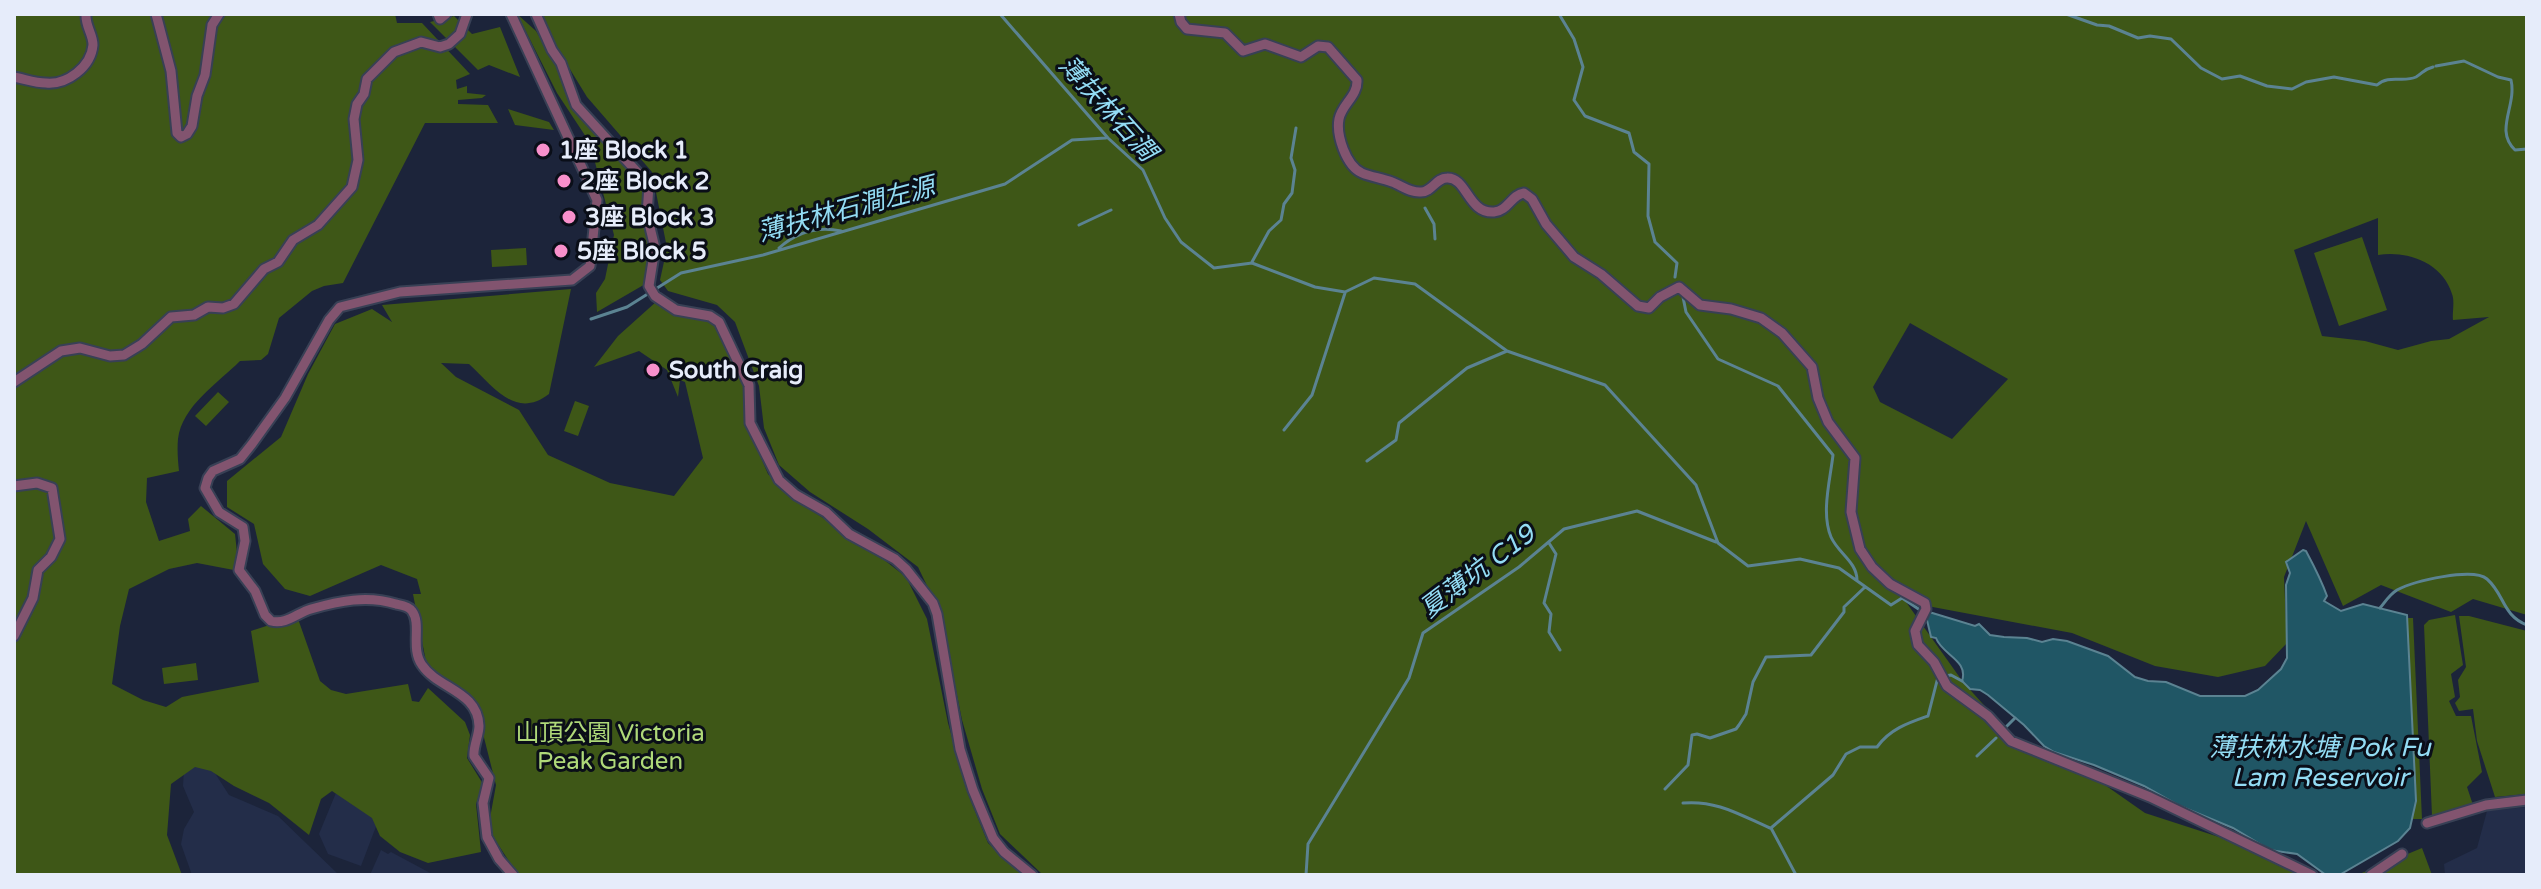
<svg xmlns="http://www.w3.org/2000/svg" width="2541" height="889" font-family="'Varela Round','Noto Sans TC',sans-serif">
<rect width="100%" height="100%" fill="#1c243a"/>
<path fill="#232d49" d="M198,766L211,767L229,795L278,816L339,875H192L181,844L184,829L194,812L183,786L184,769Z
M338,788L383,808L361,866L328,854L319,834Z
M2527,807V875H2445L2444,864L2477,848L2487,811Z
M381,850L388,854L391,852L434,875H370Z"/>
<path fill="#3e5717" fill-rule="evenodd" d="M14,14H395L397,23H422L470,74L456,80L457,89L467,86V93L486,95L482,98L458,100V104L488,105L498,123H425L343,283L324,286L312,291L279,318L268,354L261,360L240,361C218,383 182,406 178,439C177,450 178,461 179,471L147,478L146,502L159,541L190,531L188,519L201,506L235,534L239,571L197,563L169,569L129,589L120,626L112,684L143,700L166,707L182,697L259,682L251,631L297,616L320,681L331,690L346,694L408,684L412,701L419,702L428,688L465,722L470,735L467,758L483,784L476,804L481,852L428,863L400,852L380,836L372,818L332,791L321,799L309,835L269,803L234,786L211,771L195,767L171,784L167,835L182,875H14Z
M517,14L536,31L579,103L642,176L656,247L647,283L597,312L596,293L605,279L614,235L590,143L557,93Z
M536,14H2527V615L2473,599L2451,612L2381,585L2343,606L2306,521L2284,577L2287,643L2265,666L2218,677L2155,666L2072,633L1906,602L1963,682L2012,736L2075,764L2145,813L2219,837L2316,875H1043L1000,834L982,789L962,720L941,615L918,567L868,529L810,492L779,465L764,428L759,386L735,322L717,305L668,291L660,280L667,248L652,172L587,97ZM2378,218V255C2407,250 2443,263 2452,294C2455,301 2452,313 2453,320L2489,317L2449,339L2431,341L2398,350L2365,341L2322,336L2294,250ZM1910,323L2008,379L1952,439L1880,402L1873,387Z
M454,16L472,34L500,27L520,77L489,65L478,70L430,22Z
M508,109L549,122L554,130L515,125Z
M2362,237L2387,310L2339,326L2314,253Z
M526,248L527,265L492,267L491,250Z
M571,289L549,394C515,420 493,386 469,364L441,363L456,377L519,410L548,455L610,483L674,496L703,458L685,382L680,380L678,397L667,370L639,351L594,367L618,336L657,301L662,308L710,318L723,330L745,390L750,432L768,474L801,504L860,541L906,577L927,619L948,723L968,794L988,843L1023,875H518L488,829L496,785L475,702L427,667L413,594H421L417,579L381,565L310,596L285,589L263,564L254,524L227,507V481L281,437L308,374L335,324L372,309L392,322L382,305Z
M218,392L229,402L206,426L195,416Z
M575,401L589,406L578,436L564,431Z
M2455,615L2463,665L2451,674L2455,697L2449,701L2456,716H2471L2482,772L2467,787L2473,805L2432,816L2424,625L2429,620Z
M2459,616H2469L2527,631V794L2495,797L2477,741L2473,709L2459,711L2455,703L2460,697L2458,680L2466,667Z
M2403,618H2413L2422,819H2412Z
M196,663L198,680L164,684L162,668Z
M2422,848L2432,875H2357Z"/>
<path fill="#205665" stroke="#5b8392" stroke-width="2" d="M2303,550L2306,551C2314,566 2321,579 2327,596L2324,601L2341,611L2363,604L2407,615L2416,801L2410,828L2398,841L2341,874L2326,875L2297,854L2270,850L2233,828L2180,806L2144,786L2094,765L2054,752L2044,746L2024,725L1988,695L1980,690L1970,689L1962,681C1969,660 1942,655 1936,638L1931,637L1926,616L1929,612L1975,626L1979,624L1990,635L2004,637L2027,638L2042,642L2053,639L2067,641L2108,656L2135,677L2148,681L2166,682L2200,696H2245L2258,690L2281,669L2287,658L2286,585L2290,573L2286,562Z"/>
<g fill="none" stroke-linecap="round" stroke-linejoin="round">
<path stroke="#5b8392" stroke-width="3" d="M1000,14L1108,138L1143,170L1165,218L1181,242L1214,268L1252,263L1315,287L1345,292L1374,278L1415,284L1507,351L1605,385L1696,485L1718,543L1748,566L1800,559L1839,568L1891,605L1902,598L1923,612
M1559,14L1574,39L1583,67L1574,100L1585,116L1629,133L1634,152L1649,164L1648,216L1655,242L1677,263L1675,277
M2066,14L2097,25L2109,26L2138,38L2150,36L2171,39L2201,68L2222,79L2240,76L2267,86L2292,89L2306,82L2334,77L2377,85C2389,74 2403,83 2416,77C2423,73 2424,69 2433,67
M2436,66L2464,61L2498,77L2511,80C2517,106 2494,130 2515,150L2527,149
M1425,208L1434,224L1435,239
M1079,225L1111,210
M779,248C797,232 818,226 841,231
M1252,262L1269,231L1281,220L1284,204L1292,193L1295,170L1291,158L1296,128
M1683,297L1686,312L1718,359L1778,386L1833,455C1830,481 1821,513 1831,537C1838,553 1857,562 1857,580
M591,319L627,307L681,273L763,255L1005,184L1072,140L1106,138
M1284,430L1312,395L1345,293
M1367,461L1396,440L1399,423L1467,368L1507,351
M1549,543L1556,554L1544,603L1551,614L1549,632L1560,650
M2380,608C2385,602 2390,594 2397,590C2414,581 2473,567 2487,579C2505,595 2502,615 2527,625
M2006,727L2015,718
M1977,756L1996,738
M1665,789L1688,765L1692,735L1697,734L1710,738L1736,729L1739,725L1746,714L1753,682L1766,657L1811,655L1844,612V607L1864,588
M1683,803C1717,800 1740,815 1770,828
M1306,875L1308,844L1409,678L1423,633L1519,567L1564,529L1637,511L1716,542
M1796,875L1771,828L1833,775L1846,754L1860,747H1877C1890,729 1908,723 1928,716L1938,677L1951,675L1962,681"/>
<defs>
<path id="minor" d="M156,14L171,71L177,133L181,137L187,134L192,126L197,96L205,75L212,25L219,14
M438,14L440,19L446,14
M511,14L597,200L590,266L572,280L400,292L340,307L329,320L285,398L252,444L240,459L213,471L208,478L205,488L219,512L243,527L245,541L239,570L255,591L265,615L271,621C286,625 297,613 311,609C339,601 367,595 396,604C401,605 409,606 412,611C422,624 410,648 422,665C438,689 478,691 479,726C479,736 473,746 474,756L489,778L483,803L487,837L499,859L513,875
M536,14L552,50L561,63L576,105L649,185L647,215L655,248L649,286L655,296L676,310L710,316L719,322L749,385L750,423L779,480L796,495L826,512L849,534L895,559L906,569L933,603L937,614L960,749L973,790L993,838L1004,852L1032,875
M1179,14L1181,22L1187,29L1225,33L1243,51L1265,44L1301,57L1318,46L1328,47L1357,80C1358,96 1342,104 1339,119C1336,135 1346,166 1362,173C1371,177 1382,178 1392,182C1401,185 1410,193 1421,192C1432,192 1436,178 1447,178C1467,177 1468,214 1494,212C1508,211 1511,195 1524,193L1532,199L1546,224L1574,257L1601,274L1638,306L1649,308L1660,297L1679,287L1700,305L1731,309L1761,318L1782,333L1812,367L1818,398L1828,422L1855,458L1851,512L1860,549L1872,567L1890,584L1925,603L1926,609L1915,631L1918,645L1934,662L1947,686L1988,716L2011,741L2150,797L2312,875
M14,77C25,79 35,83 46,83C67,85 91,67 93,45C93,34 85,26 86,14
M14,382L61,351L80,348L110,356L124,355L142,344L171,317L194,315L208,307L223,308L234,304L264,269L278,262L293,240L318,225L352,187L358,160L354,119L357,104L364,94L367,79L394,52L421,42L440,47L449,44L460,34L467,14
M14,486L37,483L52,488L60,539L51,557L38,570L33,598L14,636
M2427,823L2486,805L2527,800
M2371,875L2402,854"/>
</defs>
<use href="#minor" stroke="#384055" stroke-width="13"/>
<use href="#minor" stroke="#82546f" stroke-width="9"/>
</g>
<g fill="#f890cb" stroke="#0a0e18" stroke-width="3">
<circle cx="543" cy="150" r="8"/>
<circle cx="564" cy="181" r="8"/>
<circle cx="569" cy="217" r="8"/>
<circle cx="561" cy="251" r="8"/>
<circle cx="653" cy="370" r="8"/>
</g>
<g text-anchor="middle" stroke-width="6" stroke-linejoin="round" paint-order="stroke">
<g font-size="24" font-weight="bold" fill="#e6ecfa" stroke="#0a0e18" text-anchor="start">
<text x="559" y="158">1座 Block 1</text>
<text x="580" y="189">2座 Block 2</text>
<text x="585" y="225">3座 Block 3</text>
<text x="577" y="259">5座 Block 5</text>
<text x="669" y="378">South Craig</text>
</g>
<g font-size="24" fill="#afd979" stroke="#0a0e18">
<text x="610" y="741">山頂公園 Victoria<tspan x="610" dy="28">Peak Garden</tspan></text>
</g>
<g font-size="26" font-style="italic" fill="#93dcf4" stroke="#0a0e18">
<text transform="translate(1108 108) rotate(48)" y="9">薄扶林石澗</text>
<text transform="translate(846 209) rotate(-15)" y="9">薄扶林石澗左源</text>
<text transform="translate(1477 571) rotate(-37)" y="9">夏薄坑 C19</text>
<text x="2320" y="756">薄扶林水塘 Pok Fu<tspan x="2320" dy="30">Lam Reservoir</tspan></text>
</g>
</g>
<rect width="2541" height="889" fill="none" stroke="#e6ecfa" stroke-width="32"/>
</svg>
